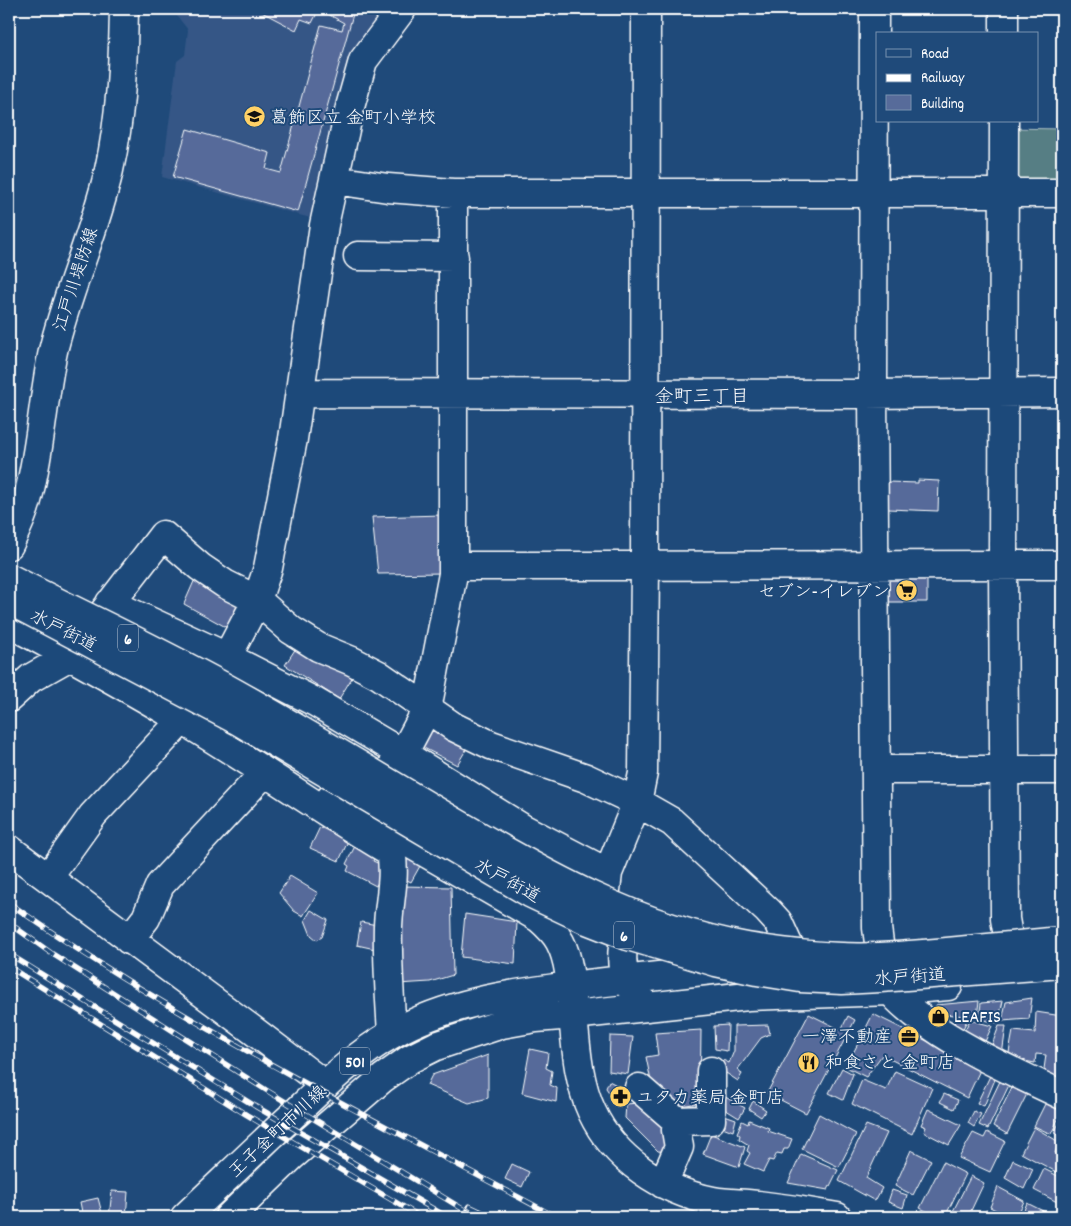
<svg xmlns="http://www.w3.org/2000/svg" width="1071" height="1226" font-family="Dekko,'Klee One',sans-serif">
<rect width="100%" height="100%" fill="#1f4a7a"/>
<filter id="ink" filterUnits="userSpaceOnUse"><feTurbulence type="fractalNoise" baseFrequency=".02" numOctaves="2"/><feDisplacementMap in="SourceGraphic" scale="10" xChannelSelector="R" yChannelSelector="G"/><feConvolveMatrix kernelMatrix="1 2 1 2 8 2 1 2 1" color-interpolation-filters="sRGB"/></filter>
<g filter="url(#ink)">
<path fill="#345786" d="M174,9H387L314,219L162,177L177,61L185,55L188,30L174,12Z"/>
<path fill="#577e84" stroke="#abbec2" d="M1007,128L1062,129V185H1008Z"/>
<path fill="#576b9a" stroke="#fff" d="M256,9H319L312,23L301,19L296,30Z
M319,9H342L353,14L298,212L173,177L187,129L270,153L266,169L281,173L321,25L342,30L344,23Z
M918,480L939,481L938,511L888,509V482L918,483Z
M442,515L443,573L378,574L372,517Z
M927,573V602H888V577Z
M195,579L247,608L233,631L184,604Z
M298,645L353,676L339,699L285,665Z
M429,722L470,743L457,765L418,745Z
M320,827L348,841L339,861L310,848Z
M356,844L376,854L373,861L386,867L376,886L347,871L349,866L346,864Z
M405,857L420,866L411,882L399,876Z
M290,876L318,893L303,916L294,911L279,893Z
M401,886L451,887L453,975L430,982L398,984Z
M311,910L328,920L322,937L317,940L311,935L305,920Z
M465,914L517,922L515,964L461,957Z
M361,922L383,926L375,949L357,945Z
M1032,998L1029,1019L1002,1021L1006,1002Z
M979,1001L977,1017L943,1014L940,1022L932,1017L936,1010V1005Z
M1003,1001L998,1023L979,1019L981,1003Z
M1036,1012L1062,1016V1079L1043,1076L1046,1055L1036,1054L1035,1063L1008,1058L1013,1031L1035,1033Z
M809,1014L841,1030L848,1016L855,1020L806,1113L767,1093Z
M873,1014L981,1068L967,1098L882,1055L866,1077L846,1067Z
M957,1018H968L960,1035L950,1030Z
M970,1020L992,1026L983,1046L962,1035Z
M728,1025L727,1051L715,1049L714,1026Z
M768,1025L770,1034L761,1038L738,1069L742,1074L738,1081L720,1069L723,1060L729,1063L734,1051V1026Z
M999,1026H1006L1002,1055L990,1050Z
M701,1030L700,1103L673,1107L652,1086L646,1057L658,1055L655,1033Z
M610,1036L633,1037L628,1074L609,1071Z
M530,1049L548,1053L546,1068L552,1071L550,1085L557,1088L556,1102L522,1093Z
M488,1055V1098L469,1103L427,1085L432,1075Z
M842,1068L853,1074L843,1100L829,1093Z
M895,1071L932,1088L912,1134L852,1104L862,1080L886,1090Z
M990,1076L996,1077L984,1106L977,1103Z
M1002,1077L1010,1083L988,1129L979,1125Z
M609,1081L630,1092L626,1102L618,1105L606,1088Z
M1014,1083L1029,1090L1007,1134L993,1126Z
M720,1094L745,1108L739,1118L715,1103Z
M944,1094L958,1100L954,1109L940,1102Z
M1047,1100L1062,1107V1111L1051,1134L1034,1126Z
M753,1101L766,1110L761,1117L749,1109Z
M638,1103L668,1123V1152L658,1151L625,1118L626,1104Z
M928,1109L961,1125L949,1145L924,1132L926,1127L921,1125Z
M974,1111L981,1114L974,1127L968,1123Z
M716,1112L736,1119L733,1131L712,1123Z
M819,1114L856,1134L839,1167L802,1149Z
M1062,1117V1137L1054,1133Z
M749,1120L769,1128L768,1131L792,1139L788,1149H784L782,1154L777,1153L773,1161L769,1160L763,1172L744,1164L750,1153L747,1151L749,1145L739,1139L740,1135L737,1133L742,1121L748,1124Z
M866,1125L887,1133L866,1178L882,1188L875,1201L839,1181Z
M1034,1127L1059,1142L1055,1153L1062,1157V1175L1021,1153Z
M987,1132L1005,1141L990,1172L959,1158L973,1133L984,1138Z
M711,1134L745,1147L739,1167L703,1154Z
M911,1150L931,1160L913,1195L895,1186Z
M801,1154L838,1170L828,1190L788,1183Z
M1013,1160L1033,1169L1024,1189L1005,1178Z
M943,1162L966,1174L945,1217H938L920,1208Z
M512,1164L529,1172L522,1187L505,1179Z
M1044,1169L1062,1178V1197L1059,1203L1034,1190Z
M971,1176L984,1183L968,1217H950Z
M998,1187L1024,1201L1017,1217H1009L990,1207Z
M892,1190L907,1195L903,1208L888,1202Z
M112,1191L128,1192L126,1217H109Z
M98,1198L103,1217H83L80,1202Z
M1027,1203L1053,1216V1217H1021Z
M986,1210L998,1215L997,1217H983Z"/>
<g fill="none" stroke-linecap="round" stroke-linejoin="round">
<defs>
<path id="minor" d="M874,9L873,394L877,928C879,944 884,980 892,992C898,1001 907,1007 914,1013C958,1048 1012,1071 1062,1095
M1004,9V34
M1004,121L1003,565L1005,919L1008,936
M335,180L388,188L453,193H1062
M358,256L454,257
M301,393L866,394L1062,392
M453,566L1062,565
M110,603L227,657L315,702L403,754L522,828L608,873
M9,623C67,654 125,686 182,720C253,762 320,810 391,852C396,876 389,901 388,926C387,962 390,998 392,1034
M9,698L31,678L70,656L163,535L200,567L225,584L257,600L291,630L318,647L352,661L379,675L454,727L491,745L586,778L637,802L672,822L768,911L778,922L788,944
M403,754L427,709L453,574V193
M876,770H1062
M9,849L254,1031L325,1085
M48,878L93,815L182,720L227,657L257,600L268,568L293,439L324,225L350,107L363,61L402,9
M606,890L608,873L637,802L643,773L645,565L646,9
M129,940L146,918L160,885L265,772
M573,1015C576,1047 578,1082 592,1112C614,1159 662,1191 713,1201C728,1204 743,1203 758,1205C785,1208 811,1212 837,1217
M639,1088L677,1121
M663,1184L679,1147L676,1130L677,1121L711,1120V1071"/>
<path id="major" d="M9,545C17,528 25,511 29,493C41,446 43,398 53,351C68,289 95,232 109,170C121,117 123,63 124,9
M185,1217C221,1183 256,1149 292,1116C323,1087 355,1055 392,1034C446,1003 510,994 570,986
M229,1217L291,1157L383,1078L410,1059L436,1046L502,1024L536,1018L573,1015"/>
<path id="highway" d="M392,767L594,883
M331,798L539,918C547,925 555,932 560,942C571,963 571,991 573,1015L748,996L891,991L948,986
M633,914C624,932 618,959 626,979C628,985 634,989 639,994
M570,986L738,967"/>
</defs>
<use href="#minor" stroke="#fff" stroke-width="31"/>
<use href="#major" stroke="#fff" stroke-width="31"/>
<use href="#highway" stroke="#fff" stroke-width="31"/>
<use href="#minor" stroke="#1f4a7a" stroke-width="28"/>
<use href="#major" stroke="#1f4a7a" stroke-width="28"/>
<use href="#highway" stroke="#1f4a7a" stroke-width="28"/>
<defs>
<path id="rail" d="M9,903C182,1024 371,1118 556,1217
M9,923L51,953L266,1090L476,1217
M9,954L255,1106L447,1217
M9,967L247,1115L421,1217
M469,1206L492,1217"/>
</defs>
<use href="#rail" stroke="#fff" stroke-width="5.5"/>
<use href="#rail" stroke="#1f4a7a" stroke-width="4" stroke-dasharray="11" stroke-linecap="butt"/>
<defs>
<path id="highway-bridge" d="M9,578C89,619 171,656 249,701C316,739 382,779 448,818C542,873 638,928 747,947C790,954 835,959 879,957C940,954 1001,946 1062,941
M9,600L237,720L530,893L587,920L628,936L716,962L757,971L800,978L842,980L880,978L1062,964"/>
</defs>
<use href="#highway-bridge" stroke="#fff" stroke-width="31" stroke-linecap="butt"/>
<use href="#highway-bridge" stroke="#1f4a7a" stroke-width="28"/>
</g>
</g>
<defs>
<symbol id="school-disc" viewBox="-11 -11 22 22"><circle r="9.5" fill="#ffd166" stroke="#1f4a7a"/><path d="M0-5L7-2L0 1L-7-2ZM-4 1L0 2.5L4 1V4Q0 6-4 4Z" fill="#111"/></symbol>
<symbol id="supermarket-disc" viewBox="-11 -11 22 22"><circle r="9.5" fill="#ffd166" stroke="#1f4a7a"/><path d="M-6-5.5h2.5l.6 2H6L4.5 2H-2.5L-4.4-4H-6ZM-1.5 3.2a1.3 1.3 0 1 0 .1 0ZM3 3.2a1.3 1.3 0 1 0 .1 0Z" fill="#111"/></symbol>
<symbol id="shop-disc" viewBox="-11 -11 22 22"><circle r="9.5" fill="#ffd166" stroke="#1f4a7a"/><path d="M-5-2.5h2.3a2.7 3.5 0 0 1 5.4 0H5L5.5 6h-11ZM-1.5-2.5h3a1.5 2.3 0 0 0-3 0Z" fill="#111"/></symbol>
<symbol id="office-disc" viewBox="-11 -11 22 22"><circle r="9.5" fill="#ffd166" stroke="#1f4a7a"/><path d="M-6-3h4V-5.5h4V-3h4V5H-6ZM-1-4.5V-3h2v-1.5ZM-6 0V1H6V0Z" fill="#111"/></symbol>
<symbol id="restaurant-disc" viewBox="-11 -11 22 22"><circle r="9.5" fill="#ffd166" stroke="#1f4a7a"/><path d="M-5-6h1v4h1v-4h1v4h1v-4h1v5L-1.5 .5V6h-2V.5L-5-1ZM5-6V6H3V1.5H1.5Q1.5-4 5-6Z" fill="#111"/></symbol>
<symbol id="pharmacy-disc" viewBox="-11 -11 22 22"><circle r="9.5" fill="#ffd166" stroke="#1f4a7a"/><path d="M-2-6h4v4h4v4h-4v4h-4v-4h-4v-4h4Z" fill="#111"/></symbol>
</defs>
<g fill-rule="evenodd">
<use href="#school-disc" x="242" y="104" width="25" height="25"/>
<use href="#supermarket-disc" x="894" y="578" width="25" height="25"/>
<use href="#shop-disc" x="926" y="1004" width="25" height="25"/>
<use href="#office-disc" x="896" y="1024" width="25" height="25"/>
<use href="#restaurant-disc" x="796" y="1050" width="25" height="25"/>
<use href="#pharmacy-disc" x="608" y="1084" width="25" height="25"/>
</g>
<g text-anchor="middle" stroke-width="4" stroke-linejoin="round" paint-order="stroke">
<g fill="#1f4a7a" stroke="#bcc9d7" stroke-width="1">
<rect x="118" y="624.5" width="20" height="27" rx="4"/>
<rect x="614" y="921.5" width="20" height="27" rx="4"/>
<rect x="340" y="1047.5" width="30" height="27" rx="4"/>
</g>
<g font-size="16" font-weight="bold" fill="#fff">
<text x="128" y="644">6</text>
<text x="624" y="941">6</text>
<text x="355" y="1067">501</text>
</g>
<g font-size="18" fill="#fff" stroke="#1f4a7a" text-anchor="start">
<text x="270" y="123">葛飾区立 金町小学校</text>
<text x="890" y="597" text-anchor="end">セブン-イレブン</text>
<text x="954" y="1022">LEAFIS</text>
<text x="892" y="1042" text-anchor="end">一澤不動産</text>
<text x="825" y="1068">和食さと 金町店</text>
<text x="636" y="1103">ユタカ薬局 金町店</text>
</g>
<g font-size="18" fill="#fff" stroke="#1f4a7a">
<text transform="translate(75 279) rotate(-72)" y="6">江戸川堤防線</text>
<text transform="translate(64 630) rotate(27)" y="6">水戸街道</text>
<text transform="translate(508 880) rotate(29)" y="6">水戸街道</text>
<text transform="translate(910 976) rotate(-4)" y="6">水戸街道</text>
<text transform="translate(277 1131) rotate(-43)" y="6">王子金町市川線</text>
</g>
<g font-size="19" fill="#fff" stroke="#1f4a7a">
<text x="702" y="402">金町三丁目</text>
</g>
</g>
<rect width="1071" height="1226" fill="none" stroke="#1f4a7a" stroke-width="30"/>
<rect x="15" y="15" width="1041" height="1196" fill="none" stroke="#fff" stroke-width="2" filter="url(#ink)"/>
<rect x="876" y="32" width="162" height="90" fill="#1f4a7a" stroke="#7992af"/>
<rect x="886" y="49" width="25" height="8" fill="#1f4a7a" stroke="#7992af"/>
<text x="921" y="58" font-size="15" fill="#ffffff">Road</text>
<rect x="886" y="74" width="25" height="8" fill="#ffffff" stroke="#7992af"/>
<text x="921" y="82" font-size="15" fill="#ffffff">Railway</text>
<rect x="886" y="95" width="25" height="15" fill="#576b9a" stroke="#7992af"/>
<text x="921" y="108" font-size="15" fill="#ffffff">Building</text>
</svg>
